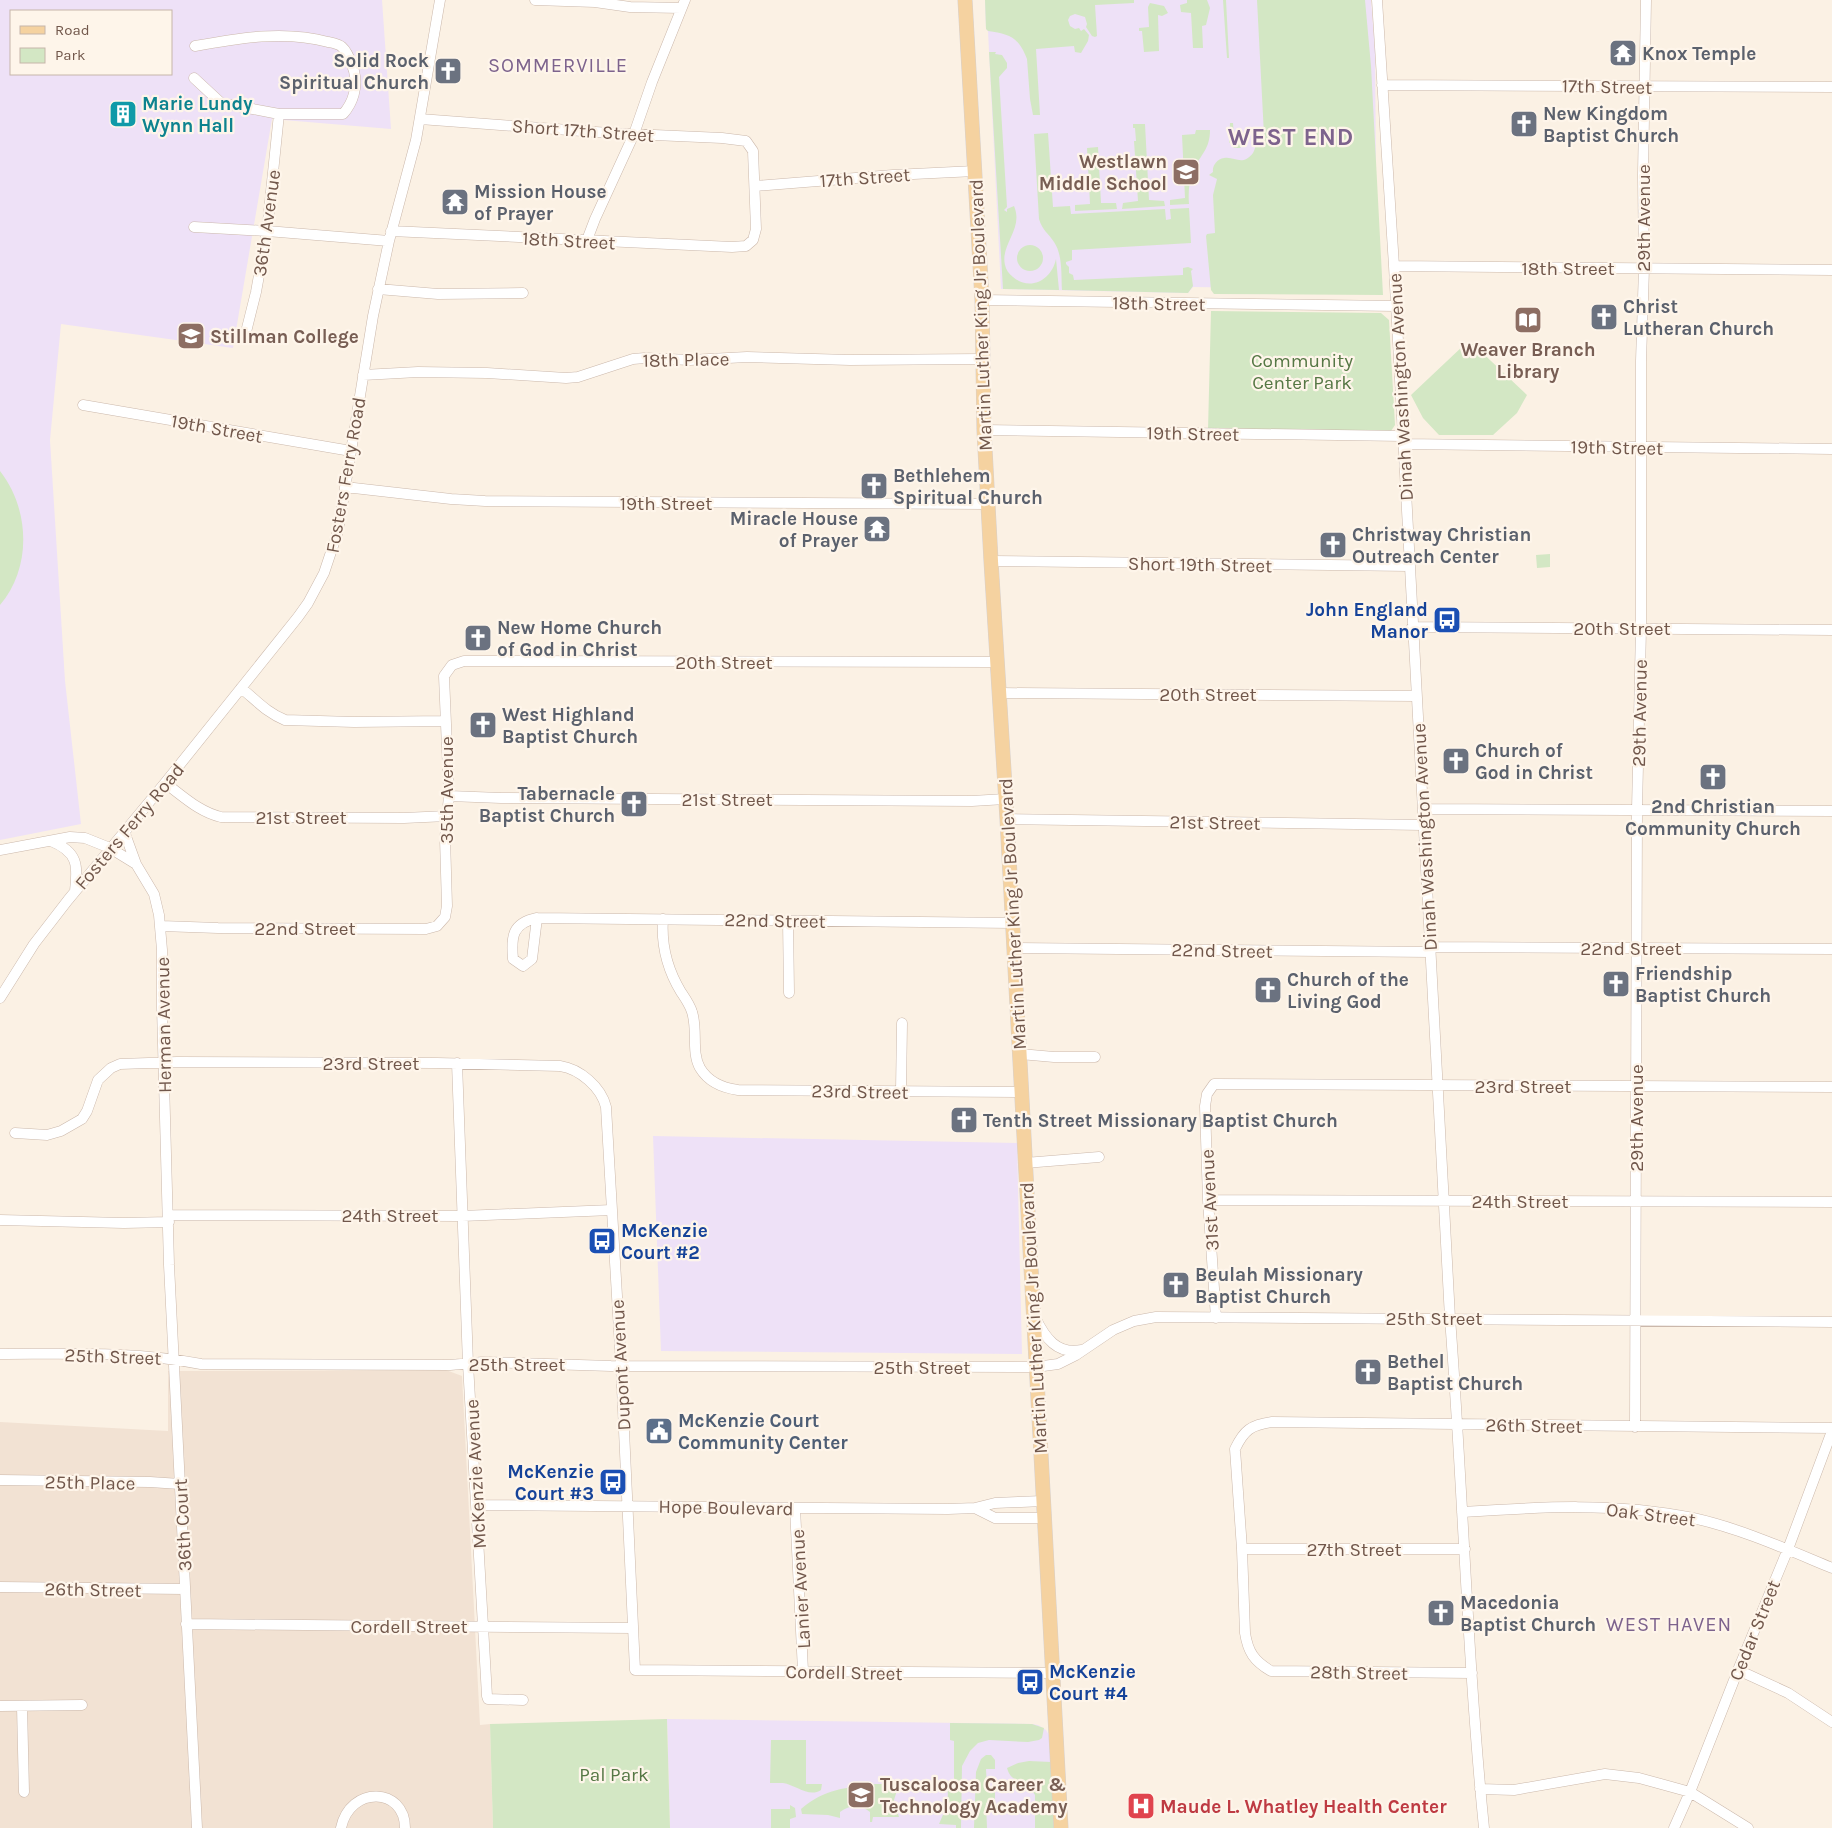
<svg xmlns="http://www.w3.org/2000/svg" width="1832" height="1828" font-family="Karla,sans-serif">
<rect width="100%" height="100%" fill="#fbf1e4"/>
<path fill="#f2e2d3" d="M446,1370L462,1376L480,1725L490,1724L493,1828H0V1422L168,1431V1371Z"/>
<path fill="#eee1f7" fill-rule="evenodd" d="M0,0H382L391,129L272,119L233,348L61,324L50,440L65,681L81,824L0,840ZM11,11H171V74H11Z
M985,0H1371L1375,51L1377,290L1193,287L1188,293L1001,289L988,31L986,29Z
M653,1136L1017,1143L1022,1354L661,1351Z
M667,1719L1032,1724L1038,1725L1046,1730L1049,1735L1054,1828H670Z"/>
<path fill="#d3e7c4" d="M985,0H1134V3L1095,5L1097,36L1095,37L1092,36L1086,27L1087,24L1085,17L1075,14L1070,16L1068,20L1070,26L1075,29L1079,28L1081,31L1084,29L1089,35L1088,41L1081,53L1075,52L1074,46L1036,49L1040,115H1033L1030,99L1027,59C1019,37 1009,34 988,31L986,29Z
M1187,0H1207L1210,8L1206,25L1202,26L1203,48H1193L1191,13L1181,12L1180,5L1187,3Z
M1223,0H1226L1229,58H1227Z
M1257,0H1365L1371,66L1383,295L1214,294L1211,290L1206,236L1207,234L1215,233L1213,195L1217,179L1209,175L1213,172C1212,166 1217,159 1224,158C1235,156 1242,167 1253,153C1256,148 1256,142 1257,137L1264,135Z
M1150,3L1164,6L1168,13L1162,16L1158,15L1159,51L1144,52L1142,31H1139V28L1149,27L1148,7Z
M989,52H996L995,54L1002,55L1007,63V68L999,77L1007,207L1004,210L1007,212V209L1014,206C1024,229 1000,244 1005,265C1006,270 1009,274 1013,277C1031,292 1052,279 1056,259L1059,290L1003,289Z
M1230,123H1233L1234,138H1244V145L1240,148H1234L1229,142Z
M1133,124H1145L1149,200L1164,201L1165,206L1122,209L1123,203L1138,201L1134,141H1136L1135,128H1133Z
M1196,130H1210C1210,149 1201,154 1194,169C1189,180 1188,192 1189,204L1170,205V200L1185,198L1182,135L1195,134Z
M1048,133L1053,207L1070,206L1071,214L1165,209L1166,220L1171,219L1170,209L1189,208L1191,243L1072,250V260L1066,262V264L1069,267V273L1073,275L1074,280L1183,275V268L1188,267L1193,269L1191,271L1193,286L1188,293L1062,290C1061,276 1063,255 1054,242C1049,234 1042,230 1039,219L1034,134Z
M1098,147L1101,203H1116L1117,209L1075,211V205L1090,204L1087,148Z
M1017 258a13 13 0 1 1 26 0a13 13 0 1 1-26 0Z
M1211,311L1381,313L1389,320L1395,425L1391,431L1208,430Z
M1473,344L1527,395L1517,413L1493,435H1439L1423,418L1411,395L1464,345Z
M0,471C30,509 32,568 0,605Z
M1550,554V567L1537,568L1536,555Z
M667,1719L670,1828H493L490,1724Z
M950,1723L1032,1724L1044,1728L1042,1738L1039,1740L1028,1742L989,1740L978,1743L970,1751L962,1766L961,1828H956V1825L939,1824C945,1810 951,1798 946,1784H954V1741L950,1740Z
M771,1740H806V1784H822L821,1790C809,1798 796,1785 783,1783C779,1783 774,1783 770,1783Z
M986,1755H991L995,1760V1769H986L987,1787H995V1803H986L987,1828H974L976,1772L981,1759Z
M1029,1761L1051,1762L1054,1828H1035V1795L1026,1782C1016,1780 1010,1779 1007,1768L1018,1763Z
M876,1784H899L894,1800L899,1817H873L872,1822H870V1812C859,1804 850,1805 840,1812V1818L828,1815L802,1814L801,1809C826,1788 845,1788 876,1784Z
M790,1805L795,1808L796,1817L790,1819V1828H771V1809H790Z"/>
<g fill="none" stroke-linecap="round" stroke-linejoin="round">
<defs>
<path id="minor" d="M535,0L595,2L630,7L681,8
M1377,0L1394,266L1450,1318C1463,1488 1467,1658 1484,1828
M194,78L221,103L279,114H343C353,103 358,87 354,71C351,63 349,53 342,47C339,44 333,43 328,42C284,30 239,38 195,46
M1382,85L1832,87
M755,186L893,175L975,171
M194,227L267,231L389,241
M391,231L732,247L746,246L753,240L756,229L753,151L746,141L722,138L609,133L420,119
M587,240L595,219L634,134L652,82L685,0
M1394,266L1832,270
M378,289L438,294L523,293
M982,300L1396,306
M246,332L256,292L267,231L279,114
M363,375L418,372L487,373L566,378L578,377L633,359L645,358L690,360L747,357L850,360L982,359
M83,405L351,451
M984,430L1402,436
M1403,444L1832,449
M345,487L451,499L485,501L988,504
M991,561L1409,566
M1412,627L1832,630
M241,688C256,700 267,713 285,720L354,722L446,721
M1000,693L1416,696
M165,783C183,796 199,812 221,817L404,818L447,816
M449,796L501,798L972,801L1005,799
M1423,809L1832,811
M1007,819L1423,825
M124,831L136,864
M51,841C78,852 78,865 75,891
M0,850L70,837L85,838L110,848L136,864L154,894L159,915L162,950V1007L169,1265L197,1828
M537,918L1013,923
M537,918L532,959L523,966L513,959C511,937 512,923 537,918Z
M663,919C661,946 667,969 681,992C685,998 690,1005 692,1012C698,1030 691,1052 700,1068C709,1083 723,1088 738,1090L1021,1092
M788,920L789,993
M161,926L218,928L426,929L437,926L445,917L447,906L445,838L449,796L444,676L452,665L464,661L997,662
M1429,947L1832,949
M1014,948L1430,952
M0,998L34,944L68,900L165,783L298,617L308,603L324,573L338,531L373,316L389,241L416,140L440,0
M1020,1054L1054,1057H1095
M457,1063L468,1364L487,1696L488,1699L523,1700
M901,1091L902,1023
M15,1133L47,1135L61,1131L82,1119L87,1111L98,1080L111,1068L120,1064L177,1062L437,1063L560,1066C580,1069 601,1087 606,1107L621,1365L635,1670L1053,1673
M1025,1163L1099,1157
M1208,1200L1832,1202
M168,1215L462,1216L612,1210
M0,1220L124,1223L169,1222
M1035,1317C1045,1338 1057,1355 1082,1350
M1216,1318L1208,1200L1205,1106L1207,1094L1214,1084L1832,1087
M0,1354C67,1354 135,1351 201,1364L450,1365L483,1362L611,1366L1036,1367L1058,1364L1076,1355L1113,1330L1134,1321L1156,1317L1832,1322
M1635,1427L1637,810L1641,628V361L1644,268L1643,175L1646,0
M0,1480L150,1482L180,1484
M477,1505L948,1509L975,1508L995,1503L1043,1501
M795,1508L803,1671
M975,1508L995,1518H1044
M1462,1512C1539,1507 1617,1502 1693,1518C1742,1529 1786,1549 1832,1568
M1242,1549H1465
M0,1587L185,1589
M186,1624L632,1628
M1738,1670L1788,1693L1832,1722
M1472,1673L1271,1671C1254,1661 1248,1652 1245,1633L1242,1549L1235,1449C1244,1430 1251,1425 1272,1422L1832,1428
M0,1706L82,1705
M22,1706L24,1792
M1480,1789L1514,1790L1605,1774L1639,1778L1690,1792L1748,1828
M341,1828C350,1785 405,1787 405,1828
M1674,1828L1690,1792L1738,1670L1788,1549L1832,1431"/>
<path id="major" d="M965,0L982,300L984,430L991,561L1007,819L1061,1828"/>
</defs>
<use href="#minor" stroke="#cbb8ab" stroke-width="11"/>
<use href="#major" stroke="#d7d0cd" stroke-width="15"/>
<use href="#minor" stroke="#fff" stroke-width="10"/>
<use href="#major" stroke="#f5d2a0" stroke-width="14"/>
</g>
<defs>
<symbol id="temple-square" viewBox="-11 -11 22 22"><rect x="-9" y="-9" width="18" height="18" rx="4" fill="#6b7280" stroke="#fef5ea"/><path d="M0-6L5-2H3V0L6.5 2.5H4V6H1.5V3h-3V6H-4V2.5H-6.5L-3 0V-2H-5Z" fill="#fff"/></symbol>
<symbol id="church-square" viewBox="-11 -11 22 22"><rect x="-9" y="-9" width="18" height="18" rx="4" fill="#6b7280" stroke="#fef5ea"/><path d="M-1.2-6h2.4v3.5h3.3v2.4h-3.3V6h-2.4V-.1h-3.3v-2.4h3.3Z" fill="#fff"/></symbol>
<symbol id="building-square" viewBox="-11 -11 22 22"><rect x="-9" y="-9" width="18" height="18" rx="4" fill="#0f9aa8" stroke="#fef5ea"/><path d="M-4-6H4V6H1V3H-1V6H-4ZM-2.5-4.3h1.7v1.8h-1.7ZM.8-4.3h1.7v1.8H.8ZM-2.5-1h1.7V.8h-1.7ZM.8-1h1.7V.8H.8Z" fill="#fff"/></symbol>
<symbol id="school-square" viewBox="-11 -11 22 22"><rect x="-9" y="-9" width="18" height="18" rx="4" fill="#8d6e63" stroke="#fef5ea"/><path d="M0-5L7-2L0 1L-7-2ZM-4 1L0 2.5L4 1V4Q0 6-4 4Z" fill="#fff"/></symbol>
<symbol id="library-square" viewBox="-11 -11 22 22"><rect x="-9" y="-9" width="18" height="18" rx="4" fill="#8d6e63" stroke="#fef5ea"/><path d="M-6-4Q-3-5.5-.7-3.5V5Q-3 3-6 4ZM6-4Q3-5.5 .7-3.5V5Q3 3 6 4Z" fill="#fff"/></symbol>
<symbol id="university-square" viewBox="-11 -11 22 22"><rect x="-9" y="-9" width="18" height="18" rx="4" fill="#8d6e63" stroke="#fef5ea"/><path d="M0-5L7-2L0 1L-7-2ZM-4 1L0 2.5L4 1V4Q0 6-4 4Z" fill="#fff"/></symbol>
<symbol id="bus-square" viewBox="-11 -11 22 22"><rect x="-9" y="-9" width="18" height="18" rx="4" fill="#1a4fb4" stroke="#fef5ea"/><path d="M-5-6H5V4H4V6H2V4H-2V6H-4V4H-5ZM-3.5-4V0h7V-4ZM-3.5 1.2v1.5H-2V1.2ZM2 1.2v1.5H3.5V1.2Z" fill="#fff"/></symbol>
<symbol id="civic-square" viewBox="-11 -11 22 22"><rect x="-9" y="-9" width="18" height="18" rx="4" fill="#5c6f8a" stroke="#fef5ea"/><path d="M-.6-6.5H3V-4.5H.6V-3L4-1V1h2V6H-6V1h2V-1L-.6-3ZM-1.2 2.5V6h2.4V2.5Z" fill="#fff"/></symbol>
<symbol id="hospital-square" viewBox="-11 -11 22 22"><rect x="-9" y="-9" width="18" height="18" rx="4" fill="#e0444e" stroke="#fef5ea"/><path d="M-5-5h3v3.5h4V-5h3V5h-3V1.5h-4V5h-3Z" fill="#fff"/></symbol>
</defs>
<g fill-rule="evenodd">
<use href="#temple-square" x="1607" y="37" width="32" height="32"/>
<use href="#church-square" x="432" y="55" width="32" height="32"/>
<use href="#building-square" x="107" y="98" width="32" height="32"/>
<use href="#church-square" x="1508" y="108" width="32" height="32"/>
<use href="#school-square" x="1170" y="156" width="32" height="32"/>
<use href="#temple-square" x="439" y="186" width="32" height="32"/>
<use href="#church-square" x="1588" y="301" width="32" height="32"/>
<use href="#library-square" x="1512" y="304" width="32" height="32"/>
<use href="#university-square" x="175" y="320" width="32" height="32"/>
<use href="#church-square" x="858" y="470" width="32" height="32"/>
<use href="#temple-square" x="861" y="513" width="32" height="32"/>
<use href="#church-square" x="1317" y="529" width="32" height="32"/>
<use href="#bus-square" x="1431" y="604" width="32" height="32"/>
<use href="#church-square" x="462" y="622" width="32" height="32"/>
<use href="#church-square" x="467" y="709" width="32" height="32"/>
<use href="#church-square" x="1440" y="745" width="32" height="32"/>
<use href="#church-square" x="1697" y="761" width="32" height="32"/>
<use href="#church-square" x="618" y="788" width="32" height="32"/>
<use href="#church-square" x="1600" y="968" width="32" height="32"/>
<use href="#church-square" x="1252" y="974" width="32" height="32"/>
<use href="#church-square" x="948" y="1104" width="32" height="32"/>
<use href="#bus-square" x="586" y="1225" width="32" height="32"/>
<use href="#church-square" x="1160" y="1269" width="32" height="32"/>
<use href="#church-square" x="1352" y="1356" width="32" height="32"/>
<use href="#civic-square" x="643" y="1415" width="32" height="32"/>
<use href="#bus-square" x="597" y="1466" width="32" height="32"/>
<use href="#church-square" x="1425" y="1597" width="32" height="32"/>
<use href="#bus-square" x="1014" y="1666" width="32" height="32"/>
<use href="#school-square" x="845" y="1779" width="32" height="32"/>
<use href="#hospital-square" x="1125" y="1790" width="32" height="32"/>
</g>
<g text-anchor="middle" stroke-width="4.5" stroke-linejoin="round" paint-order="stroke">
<g font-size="19" font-weight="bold" fill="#5b616d" stroke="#fef5ea" text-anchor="start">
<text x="1642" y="60">Knox Temple</text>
<text x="429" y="67" text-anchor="end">Solid Rock<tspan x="429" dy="22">Spiritual Church</tspan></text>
<text x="1543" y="120">New Kingdom<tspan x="1543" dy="22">Baptist Church</tspan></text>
<text x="474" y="198">Mission House<tspan x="474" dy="22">of Prayer</tspan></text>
<text x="1623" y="313">Christ<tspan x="1623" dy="22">Lutheran Church</tspan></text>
<text x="893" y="482">Bethlehem<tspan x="893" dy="22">Spiritual Church</tspan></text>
<text x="858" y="525" text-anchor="end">Miracle House<tspan x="858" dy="22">of Prayer</tspan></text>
<text x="1352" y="541">Christway Christian<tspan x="1352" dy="22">Outreach Center</tspan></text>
<text x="497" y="634">New Home Church<tspan x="497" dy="22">of God in Christ</tspan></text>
<text x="502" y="721">West Highland<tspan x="502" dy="22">Baptist Church</tspan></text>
<text x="1475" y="757">Church of<tspan x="1475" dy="22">God in Christ</tspan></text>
<text x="615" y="800" text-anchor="end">Tabernacle<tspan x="615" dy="22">Baptist Church</tspan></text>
<text x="1713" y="813" text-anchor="middle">2nd Christian<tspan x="1713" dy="22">Community Church</tspan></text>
<text x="1635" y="980">Friendship<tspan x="1635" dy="22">Baptist Church</tspan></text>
<text x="1287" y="986">Church of the<tspan x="1287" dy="22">Living God</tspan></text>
<text x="983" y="1127">Tenth Street Missionary Baptist Church</text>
<text x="1195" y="1281">Beulah Missionary<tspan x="1195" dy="22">Baptist Church</tspan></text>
<text x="1387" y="1368">Bethel<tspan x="1387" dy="22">Baptist Church</tspan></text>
<text x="1460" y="1609">Macedonia<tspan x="1460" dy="22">Baptist Church</tspan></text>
</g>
<g font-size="19" fill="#71574b" stroke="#fef5ea">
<text transform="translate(1607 86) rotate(1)" y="7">17th Street</text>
<text transform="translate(583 130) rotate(4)" y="7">Short 17th Street</text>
<text transform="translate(865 177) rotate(-4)" y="7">17th Street</text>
<text transform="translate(1643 218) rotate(-90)" y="7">29th Avenue</text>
<text transform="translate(266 223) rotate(-82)" y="7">36th Avenue</text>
<text transform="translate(569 240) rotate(3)" y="7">18th Street</text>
<text x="1568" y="275">18th Street</text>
<text transform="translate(1159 303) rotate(1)" y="7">18th Street</text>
<text transform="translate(980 315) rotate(-92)" y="7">Martin Luther King Jr Boulevard</text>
<text transform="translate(686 359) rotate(-1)" y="7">18th Place</text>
<text transform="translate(1400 387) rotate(-93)" y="7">Dinah Washington Avenue</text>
<text transform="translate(217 428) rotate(10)" y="7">19th Street</text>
<text transform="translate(1193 433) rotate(1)" y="7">19th Street</text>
<text transform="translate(1617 447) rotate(1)" y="7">19th Street</text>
<text transform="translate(345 475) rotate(-80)" y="7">Fosters Ferry Road</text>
<text x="666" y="510">19th Street</text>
<text transform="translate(1200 564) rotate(1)" y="7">Short 19th Street</text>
<text x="1622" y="635">20th Street</text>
<text x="724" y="669">20th Street</text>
<text x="1208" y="701">20th Street</text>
<text transform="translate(1639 713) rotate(-89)" y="7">29th Avenue</text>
<text transform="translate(446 790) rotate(-90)" y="7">35th Avenue</text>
<text x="727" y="806">21st Street</text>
<text x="301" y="824">21st Street</text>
<text transform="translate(1215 822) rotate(1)" y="7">21st Street</text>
<text transform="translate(129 826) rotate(-50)" y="7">Fosters Ferry Road</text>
<text transform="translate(1424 837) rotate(-93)" y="7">Dinah Washington Avenue</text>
<text transform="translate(1012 914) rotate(-93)" y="7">Martin Luther King Jr Boulevard</text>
<text transform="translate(775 920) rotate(1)" y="7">22nd Street</text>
<text x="305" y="935">22nd Street</text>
<text x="1631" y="955">22nd Street</text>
<text transform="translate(1222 950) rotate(1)" y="7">22nd Street</text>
<text transform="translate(163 1025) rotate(-91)" y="7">Herman Avenue</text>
<text x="371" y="1070">23rd Street</text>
<text x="1523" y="1093">23rd Street</text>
<text transform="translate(860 1091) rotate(1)" y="7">23rd Street</text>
<text transform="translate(1636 1118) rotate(-90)" y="7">29th Avenue</text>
<text transform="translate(1209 1200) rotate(-93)" y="7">31st Avenue</text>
<text x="1520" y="1208">24th Street</text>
<text x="390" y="1222">24th Street</text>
<text transform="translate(1033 1318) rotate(-93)" y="7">Martin Luther King Jr Boulevard</text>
<text x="1434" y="1325">25th Street</text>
<text transform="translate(113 1356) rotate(2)" y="7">25th Street</text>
<text x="517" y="1371">25th Street</text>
<text transform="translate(620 1365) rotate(-93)" y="7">Dupont Avenue</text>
<text x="922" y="1374">25th Street</text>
<text transform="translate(1534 1425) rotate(1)" y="7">26th Street</text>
<text transform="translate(475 1474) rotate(-93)" y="7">McKenzie Avenue</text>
<text transform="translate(90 1482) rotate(1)" y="7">25th Place</text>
<text transform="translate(726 1507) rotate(1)" y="7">Hope Boulevard</text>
<text transform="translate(1651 1514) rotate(7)" y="7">Oak Street</text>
<text transform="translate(182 1525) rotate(-93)" y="7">36th Court</text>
<text x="1354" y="1556">27th Street</text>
<text transform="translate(93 1589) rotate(1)" y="7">26th Street</text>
<text transform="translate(800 1589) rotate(-93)" y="7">Lanier Avenue</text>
<text x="409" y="1633">Cordell Street</text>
<text transform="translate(1754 1630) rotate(-68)" y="7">Cedar Street</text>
<text transform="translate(844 1672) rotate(1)" y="7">Cordell Street</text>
<text transform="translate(1359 1672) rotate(1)" y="7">28th Street</text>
</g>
<g font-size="19" font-weight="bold" fill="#0d838f" stroke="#fef5ea" text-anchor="start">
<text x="142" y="110">Marie Lundy<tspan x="142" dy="22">Wynn Hall</tspan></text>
</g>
<g font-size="19" font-weight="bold" fill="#785e54" stroke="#fef5ea" text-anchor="start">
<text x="1167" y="168" text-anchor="end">Westlawn<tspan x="1167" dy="22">Middle School</tspan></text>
<text x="210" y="343">Stillman College</text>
<text x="1528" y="356" text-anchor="middle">Weaver Branch<tspan x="1528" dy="22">Library</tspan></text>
<text x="880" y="1791">Tuscaloosa Career &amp;<tspan x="880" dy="22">Technology Academy</tspan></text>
</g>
<g font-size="19" fill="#574" stroke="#fef5ea">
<text x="1302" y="367">Community<tspan x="1302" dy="22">Center Park</tspan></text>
<text x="614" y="1781">Pal Park</text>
</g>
<g font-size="19" font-weight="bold" fill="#164399" stroke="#fef5ea" text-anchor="end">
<text x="1428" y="616">John England<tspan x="1428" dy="22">Manor</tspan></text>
<text x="621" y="1237" text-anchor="start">McKenzie<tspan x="621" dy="22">Court #2</tspan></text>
<text x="594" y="1478">McKenzie<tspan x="594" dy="22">Court #3</tspan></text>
<text x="1049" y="1678" text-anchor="start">McKenzie<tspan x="1049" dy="22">Court #4</tspan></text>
</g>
<g font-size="19" font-weight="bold" fill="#4e5e75" stroke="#fef5ea" text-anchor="start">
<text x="678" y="1427">McKenzie Court<tspan x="678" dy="22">Community Center</tspan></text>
</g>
<g font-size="19" font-weight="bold" fill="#be3a42" stroke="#fef5ea" text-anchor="start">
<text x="1160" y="1813">Maude L. Whatley Health Center</text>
</g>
<g font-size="20" letter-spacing="1" fill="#7d638d" stroke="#fef5ea">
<text x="558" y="72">SOMMERVILLE</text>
<text x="1669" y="1631">WEST HAVEN</text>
</g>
<g font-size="24" font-weight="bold" letter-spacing="1" fill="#7d638d" stroke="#fef5ea">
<text x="1291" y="145">WEST END</text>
</g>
</g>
<rect x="10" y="10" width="162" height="65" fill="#fef5ea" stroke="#c6b6aa"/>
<rect x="20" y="26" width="25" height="8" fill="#f5d2a0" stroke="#c6b6aa"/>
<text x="55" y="35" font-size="15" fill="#71574b">Road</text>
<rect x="20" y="48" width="25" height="15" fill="#d3e7c4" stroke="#c6b6aa"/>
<text x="55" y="60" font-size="15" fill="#71574b">Park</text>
</svg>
